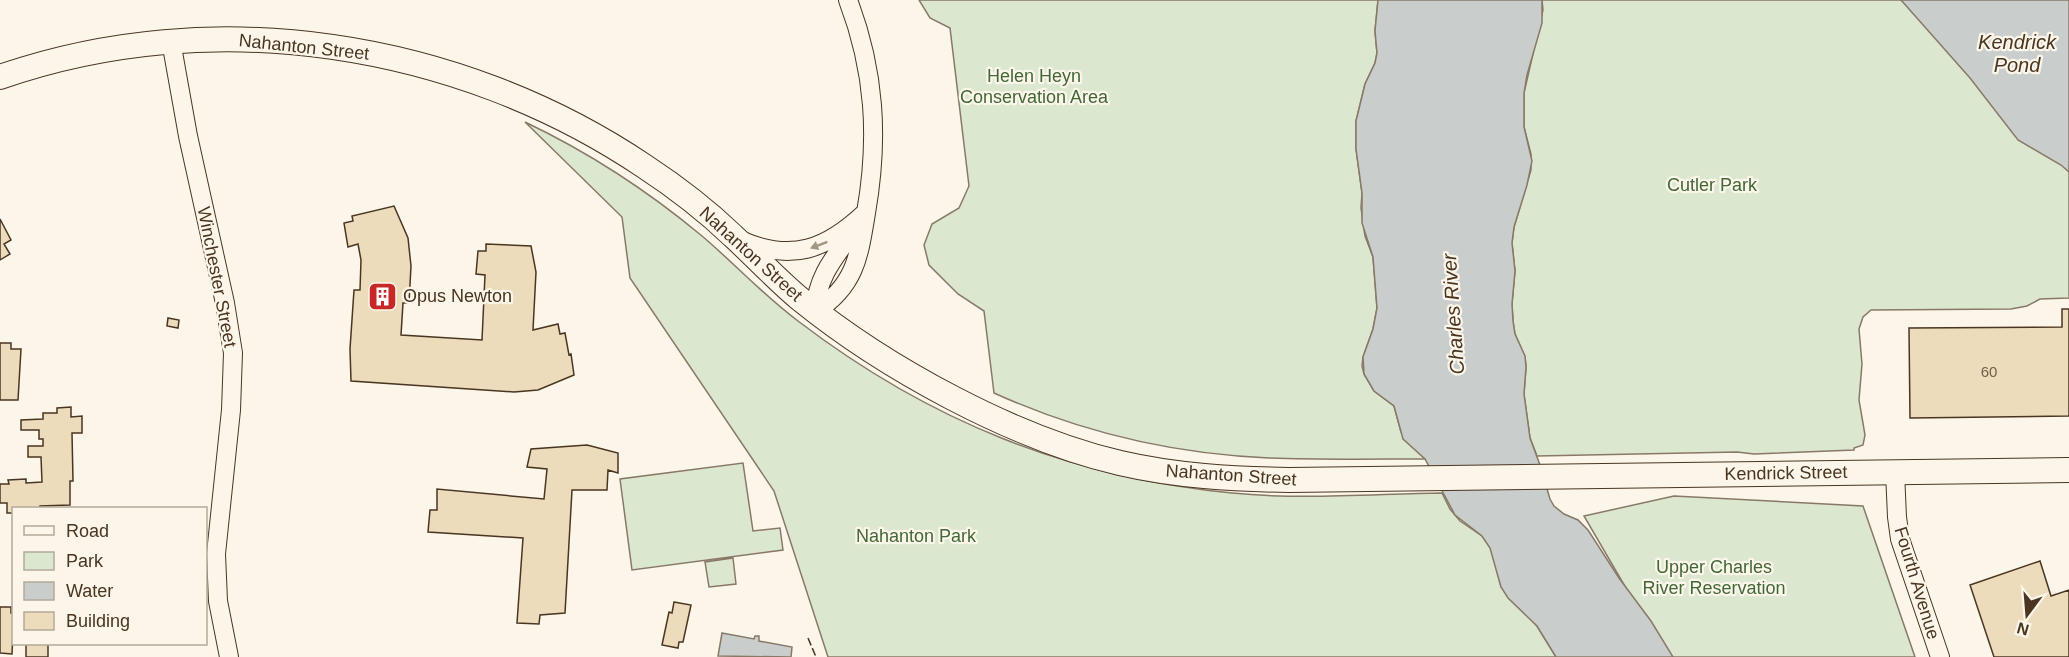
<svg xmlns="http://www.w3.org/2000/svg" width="2069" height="657" font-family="Helvetica,sans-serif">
<rect width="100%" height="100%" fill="#fbf6e9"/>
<path fill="#dce7d0" stroke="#887966" stroke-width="1.5" d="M919,0H1378L1375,31L1377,53L1375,63L1365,84L1356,121V149L1362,193L1361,208L1365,236L1373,257L1377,308L1373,329L1363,357L1362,366L1364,374L1374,391L1394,406L1401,432L1425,459C1374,459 1321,460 1269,458C1175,454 1080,432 994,393L984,311L958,294L929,265L924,245L932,224L959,208L969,186L950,28L930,18Z
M1542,0H2069V298L2040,299L2027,306L2011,309L1871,310L1863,317L1859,329L1862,364L1859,400L1865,435L1863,445L1854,448V450L1754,454L1737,452L1537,456L1530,438L1524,394L1526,367L1525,357L1515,334L1513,321L1512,304L1515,271L1512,243L1514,227L1531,170V154L1524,127V93L1543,10Z
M525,122C588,152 648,191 702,236C734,263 763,295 798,321C929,421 1068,477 1232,493C1301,500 1373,494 1442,493L1450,509L1460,521L1482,536L1491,548L1501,587L1537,626L1556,657H828L774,491L630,278L622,217Z
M743,463L753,531L780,528L783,550L632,570L620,479Z
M1674,496L1863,506L1915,657H1666L1584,516Z
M733,558L736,584L709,587L705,562Z"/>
<path fill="#c9cecd" stroke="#887966" stroke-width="1.5" d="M1378,0H1542V23L1527,75L1524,93V127L1532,161L1527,185L1514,227L1512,243L1515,271L1512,304L1513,321L1515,334L1525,356L1526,367L1524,394L1530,438L1540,465L1550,499L1554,506L1564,514L1578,520L1588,530L1619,578L1651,621L1673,657H1556L1537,626L1508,598L1501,587L1490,548L1482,536L1455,515L1425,459L1403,439L1394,406L1374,391L1364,374L1363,357L1373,329L1377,308L1373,257L1362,223V193L1356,149V121L1365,84L1375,63L1377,53L1375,31Z
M1901,0H2069V172L2061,165L2018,140L1970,78Z
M722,633L754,639L755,636H759V641L792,647L791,657L718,656Z"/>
<path fill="#ecdcbc" stroke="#4a3520" stroke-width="1.5" d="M394,206L408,238L411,266L409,303H403L401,335L482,340L485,275L476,274L478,251H486V244L531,246L536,272L533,330L558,324L560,334L565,333L569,355L571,354L574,375L538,390L514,392L351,381L350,349L354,290H360L361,260L358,244L348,247L344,223L353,221L352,216Z
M0,219L11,240L4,244L10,254L0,260Z
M2062,309H2069V416L1910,418L1909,328L2062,327Z
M168,318L179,320L178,328L167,326Z
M0,343H11V349H21L18,400H0Z
M71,407V417L82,416V433H72L73,481H70V505L40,506V508H14V513H7V503H0V484H9L8,480L26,479V483L42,482L41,457H28V446H43V439H39V430H21V420L43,419V413H57V408Z
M587,445L618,453V473L608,470L607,490H572L565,613L540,615L539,624L517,623L523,538L428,532L430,510H437V489L544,499L547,469L527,467L531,449Z
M2040,561L2051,596L2069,590V657H1994L1970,585Z
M674,602L691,605L683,642H679L678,648L662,645L669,612L672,613Z
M0,607H11V613H14L12,654L0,653Z
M26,644H48V657H26Z"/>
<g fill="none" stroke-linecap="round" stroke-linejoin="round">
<defs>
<path id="minor" d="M171,41L188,136L225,303L233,353L231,410L216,554L218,601L229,657
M740,240C792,263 827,249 866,212
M816,311C856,285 859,255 866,213C879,138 875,71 848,0
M816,311C815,278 837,254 855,229
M1895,472L1897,517L1900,539L1940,657"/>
<path id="major" d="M0,77C213,3 458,41 644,166C676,187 706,210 733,236C756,257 777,280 800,299C885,368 1013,438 1120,463C1176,476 1232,479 1289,480L2069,470"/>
</defs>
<use href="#minor" stroke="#4a3520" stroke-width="20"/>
<use href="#major" stroke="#4a3520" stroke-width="26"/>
<use href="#minor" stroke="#fbf6e9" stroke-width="18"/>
<use href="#major" stroke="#fbf6e9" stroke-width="24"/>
<path stroke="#4a3520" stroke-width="1.5" stroke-dasharray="8 3" stroke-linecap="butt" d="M808,638L816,657"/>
</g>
<defs><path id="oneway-solid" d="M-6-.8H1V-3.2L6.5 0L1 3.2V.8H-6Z" transform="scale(1.5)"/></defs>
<use fill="#a29684" href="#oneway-solid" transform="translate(819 245) rotate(159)"/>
<defs>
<symbol id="building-square" viewBox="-11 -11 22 22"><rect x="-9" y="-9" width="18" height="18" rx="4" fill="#c62828" stroke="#fbf6e9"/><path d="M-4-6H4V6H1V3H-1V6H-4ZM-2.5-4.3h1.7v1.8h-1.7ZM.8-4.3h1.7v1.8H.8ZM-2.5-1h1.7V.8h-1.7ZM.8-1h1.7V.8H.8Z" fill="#fff"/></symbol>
</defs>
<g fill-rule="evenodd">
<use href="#building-square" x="366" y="280" width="33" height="33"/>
</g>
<g text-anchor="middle" stroke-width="4.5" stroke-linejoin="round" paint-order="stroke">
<g font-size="15" fill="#725f47">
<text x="1989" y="377">60</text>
</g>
<g font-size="18" fill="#4a3520" stroke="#fbf6e9">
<text transform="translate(304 47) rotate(6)" y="6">Nahanton Street</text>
<text transform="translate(751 254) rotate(42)" y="6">Nahanton Street</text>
<text transform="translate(217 277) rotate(79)" y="6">Winchester Street</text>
<text transform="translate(1786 473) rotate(-1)" y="6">Kendrick Street</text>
<text transform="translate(1231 475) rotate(4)" y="6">Nahanton Street</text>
<text transform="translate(1917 583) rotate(73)" y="6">Fourth Avenue</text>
</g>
<g font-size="18" fill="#436837" stroke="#fbf6e9">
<text x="1034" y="82">Helen Heyn<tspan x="1034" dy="21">Conservation Area</tspan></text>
<text x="1712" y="191">Cutler Park</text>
<text x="916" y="542">Nahanton Park</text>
<text x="1714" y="573">Upper Charles<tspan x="1714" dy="21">River Reservation</tspan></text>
</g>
<g font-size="18" fill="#4a3520" stroke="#fbf6e9" text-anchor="start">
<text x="403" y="302">Opus Newton</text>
</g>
<g font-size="20" font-style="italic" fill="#4a3520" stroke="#fbf6e9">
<text x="2017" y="49">Kendrick<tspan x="2017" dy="23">Pond</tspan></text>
<text transform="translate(1453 314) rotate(-94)" y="7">Charles River</text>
</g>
</g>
<rect x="12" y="507" width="195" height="138" fill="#fbf6e9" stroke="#b4a999" stroke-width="1.5"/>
<rect x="24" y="526" width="30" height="9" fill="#fbf6e9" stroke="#b4a999" stroke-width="1.5"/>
<text x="66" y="537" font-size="18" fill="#4a3520">Road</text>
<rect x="24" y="552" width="30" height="18" fill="#dce7d0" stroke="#b4a999" stroke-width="1.5"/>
<text x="66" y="567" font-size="18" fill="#4a3520">Park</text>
<rect x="24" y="582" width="30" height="18" fill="#c9cecd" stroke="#b4a999" stroke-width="1.5"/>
<text x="66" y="597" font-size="18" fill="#4a3520">Water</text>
<rect x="24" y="612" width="30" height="18" fill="#ecdcbc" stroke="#b4a999" stroke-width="1.5"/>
<text x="66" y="627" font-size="18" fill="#4a3520">Building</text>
<g transform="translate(2027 615) rotate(196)" stroke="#fbf6e9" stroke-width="4.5" paint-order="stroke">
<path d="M0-4.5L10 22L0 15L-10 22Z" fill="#4a3520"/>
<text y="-9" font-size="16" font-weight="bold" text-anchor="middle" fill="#4a3520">N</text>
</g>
</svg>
